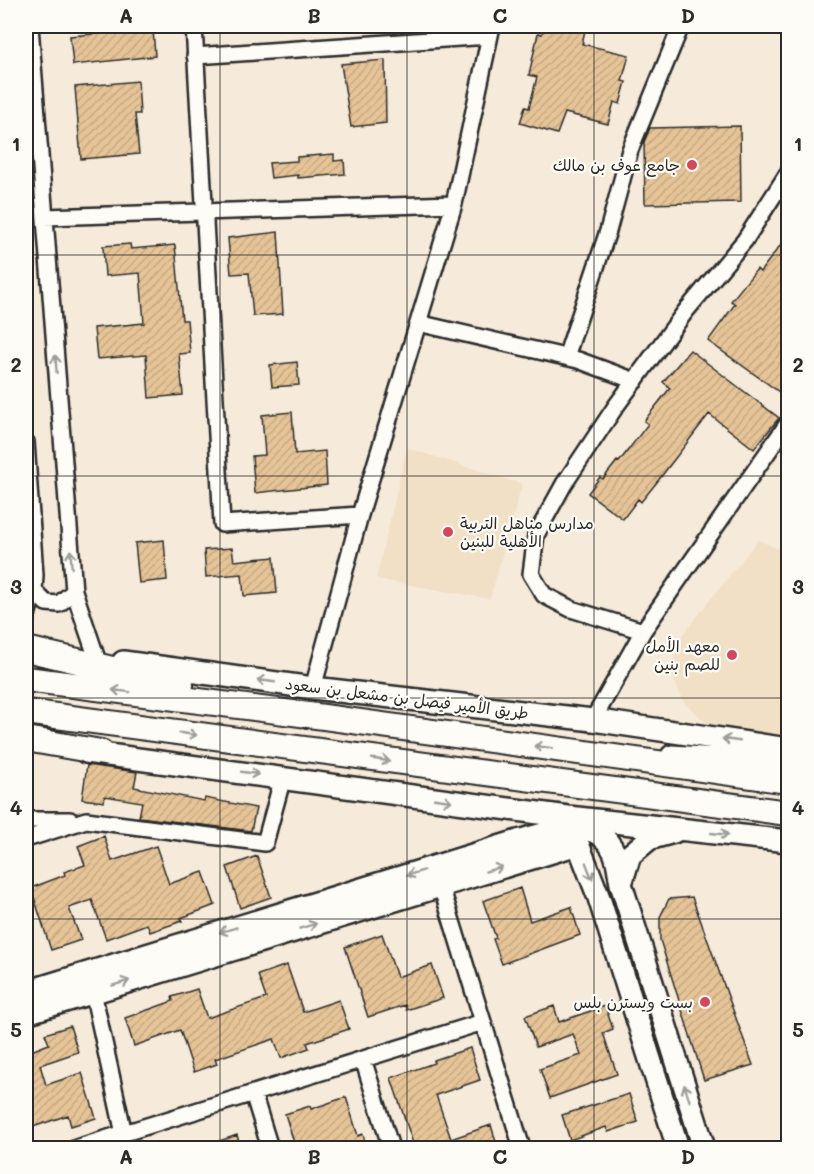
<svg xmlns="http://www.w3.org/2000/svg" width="814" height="1174" font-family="Mali,'Playpen Sans Arabic',sans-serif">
<defs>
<pattern id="building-hatch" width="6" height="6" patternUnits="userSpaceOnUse" patternTransform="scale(1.5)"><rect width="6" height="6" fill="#e6c497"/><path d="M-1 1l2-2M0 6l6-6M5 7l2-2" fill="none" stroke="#c5a982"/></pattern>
</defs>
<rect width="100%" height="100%" fill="#f6ebda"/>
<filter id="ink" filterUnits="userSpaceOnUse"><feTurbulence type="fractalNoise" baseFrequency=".0167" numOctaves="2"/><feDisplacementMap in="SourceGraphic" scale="12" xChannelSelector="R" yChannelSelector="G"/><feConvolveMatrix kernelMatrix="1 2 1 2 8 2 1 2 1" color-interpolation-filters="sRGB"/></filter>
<g filter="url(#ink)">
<path fill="#f1dfc6" d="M407,448L522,484L490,599L376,579Z
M758,540L788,553V743L726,735L704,721L683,701L671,672L679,639Z"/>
<path fill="url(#building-hatch)" stroke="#2b2b2b" stroke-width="1.5" d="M544,26H586L582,44L629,55L622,81L626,82L620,104L614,102L608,124L565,113L557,134L520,123L525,107L529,108L537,77L529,75L538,33L542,34Z
M153,29L155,56L73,65L70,36Z
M385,60L386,123L351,127L341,64Z
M138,81L140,114H135L139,154L81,159L75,87Z
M740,126L741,202L645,204L644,142L650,128Z
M334,154V161L344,160L345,174L298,178V175L271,178L269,163L297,161V157Z
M278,232L283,314L253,316L249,273L231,274L228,238Z
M789,234V399L708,341L735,304L731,301L757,269L760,272Z
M130,244L131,249L175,245L182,320H187L190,353L179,354L183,395L149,398L146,355L97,359L94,328L144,323L140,273L105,276L103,246Z
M690,350L779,418L754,449L709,414L657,482L641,502L638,499L623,519L588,493L600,477L603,479L617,461L619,462L648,424L644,421L670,388L663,382Z
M297,362L299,385L272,387L270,365Z
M292,412L295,454L325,451L327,485L255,493L252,456L265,455L262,415Z
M164,540L167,580L139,583L135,543Z
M232,548L234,561L274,557L277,593L244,596L242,574L206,577L204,550Z
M87,765L137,772L134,787L204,801L205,798L256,808L251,831L139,817L142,802L105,796L104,802L82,799Z
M104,836L112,861L156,846L169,884L203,872L215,905L181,918L182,921L150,932L147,924L106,939L92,900L69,908L81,940L51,950L31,888L65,875L64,872L85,865L78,846Z
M257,856L271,897L240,908L227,867Z
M520,888L530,921L571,907L580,935L502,964L493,939L496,938L483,901Z
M692,897L753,1065L704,1080L660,940V917L669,899Z
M382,934L397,977L432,965L443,998L406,1010L405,1005L368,1017L345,947Z
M287,965L303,1012L339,1000L349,1029L307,1043L309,1048L281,1058L274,1039L215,1059L217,1064L194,1072L180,1030L134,1046L125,1018L173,1001L172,997L197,989L207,1018L266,998L258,975Z
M554,1006L559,1022L605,1006L613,1029L603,1033L617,1074L550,1098L540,1069L581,1055L573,1034L536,1047L525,1016Z
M70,1026L78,1052L40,1065L46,1085L82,1073L96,1118L71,1126L68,1115L33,1127L26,1106V1053L49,1044L45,1034Z
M470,1048L480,1080L436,1095L451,1139L491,1125L498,1149H415L391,1078L434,1063V1060Z
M629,1094L638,1122L608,1132L606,1127L570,1140L562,1115Z
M346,1097L358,1136L363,1134L367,1149H296L285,1114L310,1106L311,1109Z
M237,1135L241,1149H203L202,1147Z"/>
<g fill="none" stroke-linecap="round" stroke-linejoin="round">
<defs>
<path id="street" d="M30,26L74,591L96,656
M194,26L222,524L360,515
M195,56L489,36
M45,217L454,204
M418,323L578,360L635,381
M566,357L608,231L630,150L681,26
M26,442L35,575L34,591L26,619
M34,591L46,603L59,604L74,591
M643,631L571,609L544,595L531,574L536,535L564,484L616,406L685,312L745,240L788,173
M313,688L360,515L454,204L492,26
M593,720L643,631L788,423
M26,820H70
M26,839L86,820L265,843L283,777
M441,886L522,1148
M93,992L124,1134
M363,1059L391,1148
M253,1093L270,1148
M76,1148L483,1022"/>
<path id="secondary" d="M123,662L313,688L593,720L788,749
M86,752L568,817L788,841
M672,756L788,764
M573,831L599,898L678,1148
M674,832L649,839L630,855L621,884L704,1148
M26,992L518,841C550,833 595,812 614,852C618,860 619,874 621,884
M26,1013L578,844"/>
<path id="primary" d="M26,649L181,685
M26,679L324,717L788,781
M26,712L788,813
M26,739L101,752"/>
</defs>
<use href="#street" stroke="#2b2b2b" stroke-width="20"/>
<use href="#secondary" stroke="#2b2b2b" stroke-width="26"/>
<use href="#primary" stroke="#2b2b2b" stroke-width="28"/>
<use href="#street" stroke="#fdfcf7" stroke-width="15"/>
<use href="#secondary" stroke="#fdfcf7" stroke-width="21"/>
<use href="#primary" stroke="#fdfcf7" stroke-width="24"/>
</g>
<defs><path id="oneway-shaft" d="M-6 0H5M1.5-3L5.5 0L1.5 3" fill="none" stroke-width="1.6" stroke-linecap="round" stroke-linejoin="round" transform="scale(1.5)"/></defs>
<g stroke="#9e9e9b">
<use href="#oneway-shaft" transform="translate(56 364) rotate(-94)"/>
<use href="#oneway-shaft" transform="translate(71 559) rotate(-94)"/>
<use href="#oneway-shaft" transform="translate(266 681) rotate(-172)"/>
<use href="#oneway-shaft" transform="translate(121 691) rotate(-173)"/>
<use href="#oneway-shaft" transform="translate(188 734) rotate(8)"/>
<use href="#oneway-shaft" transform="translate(731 740) rotate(-172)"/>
<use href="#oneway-shaft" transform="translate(543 747) rotate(-172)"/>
<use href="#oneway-shaft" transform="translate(381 760) rotate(8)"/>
<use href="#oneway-shaft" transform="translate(250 773) rotate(8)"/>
<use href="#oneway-shaft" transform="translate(443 800) rotate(8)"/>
<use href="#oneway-shaft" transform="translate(720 834) rotate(6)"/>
<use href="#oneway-shaft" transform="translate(494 869) rotate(-17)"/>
<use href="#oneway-shaft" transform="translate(589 871) rotate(69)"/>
<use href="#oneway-shaft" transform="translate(415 873) rotate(163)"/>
<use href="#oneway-shaft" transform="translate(308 926) rotate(-17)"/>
<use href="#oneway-shaft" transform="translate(228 930) rotate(163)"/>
<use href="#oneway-shaft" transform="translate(121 983) rotate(-17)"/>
<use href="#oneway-shaft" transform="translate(687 1093) rotate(-108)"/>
</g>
</g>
<path fill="none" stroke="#2b2b2b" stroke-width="1.5" stroke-opacity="0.55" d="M220,26V1148M407,26V1148M594,26V1148M26,255H788M26,476H788M26,698H788M26,919H788"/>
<g fill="#d1495b" stroke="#fdfcf7" stroke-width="2">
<circle cx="692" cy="165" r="6"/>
<circle cx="448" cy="532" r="6"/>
<circle cx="732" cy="655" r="6"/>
<circle cx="705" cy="1002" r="6"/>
</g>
<g text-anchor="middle" stroke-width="4.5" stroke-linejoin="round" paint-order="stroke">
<g font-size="16" fill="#2b2b2b" stroke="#fdfcf7" text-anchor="end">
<text x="680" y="171">جامع عوف بن مالك</text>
<text x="460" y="529" text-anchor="start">مدارس مناهل التربية<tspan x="460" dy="18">الأهلية للبنين</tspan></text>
<text x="720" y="652">معهد الأمل<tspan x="720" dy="18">للصم بنين</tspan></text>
<text x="693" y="1008">بست ويسترن بلس</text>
</g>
<g font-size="16" fill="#2b2b2b" stroke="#fdfcf7">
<text transform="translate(407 698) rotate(7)" y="6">طريق الأمير فيصل بن مشعل بن سعود</text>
</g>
</g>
<rect width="814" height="1174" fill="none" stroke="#fdfcf7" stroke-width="66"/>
<rect x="33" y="33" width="748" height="1108" fill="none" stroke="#2b2b2b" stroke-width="2"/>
<g font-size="20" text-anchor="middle" font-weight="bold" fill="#2b2b2b">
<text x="126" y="23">A</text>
<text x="314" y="23">B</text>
<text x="500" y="23">C</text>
<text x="688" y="23">D</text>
<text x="16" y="151">1</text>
<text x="798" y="151">1</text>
<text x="16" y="372">2</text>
<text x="798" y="372">2</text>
<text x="16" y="594">3</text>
<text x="798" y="594">3</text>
<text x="16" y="815">4</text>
<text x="798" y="815">4</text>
<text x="16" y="1037">5</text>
<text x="798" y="1037">5</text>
<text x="126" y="1164">A</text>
<text x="314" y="1164">B</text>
<text x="500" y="1164">C</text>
<text x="688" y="1164">D</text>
</g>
</svg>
